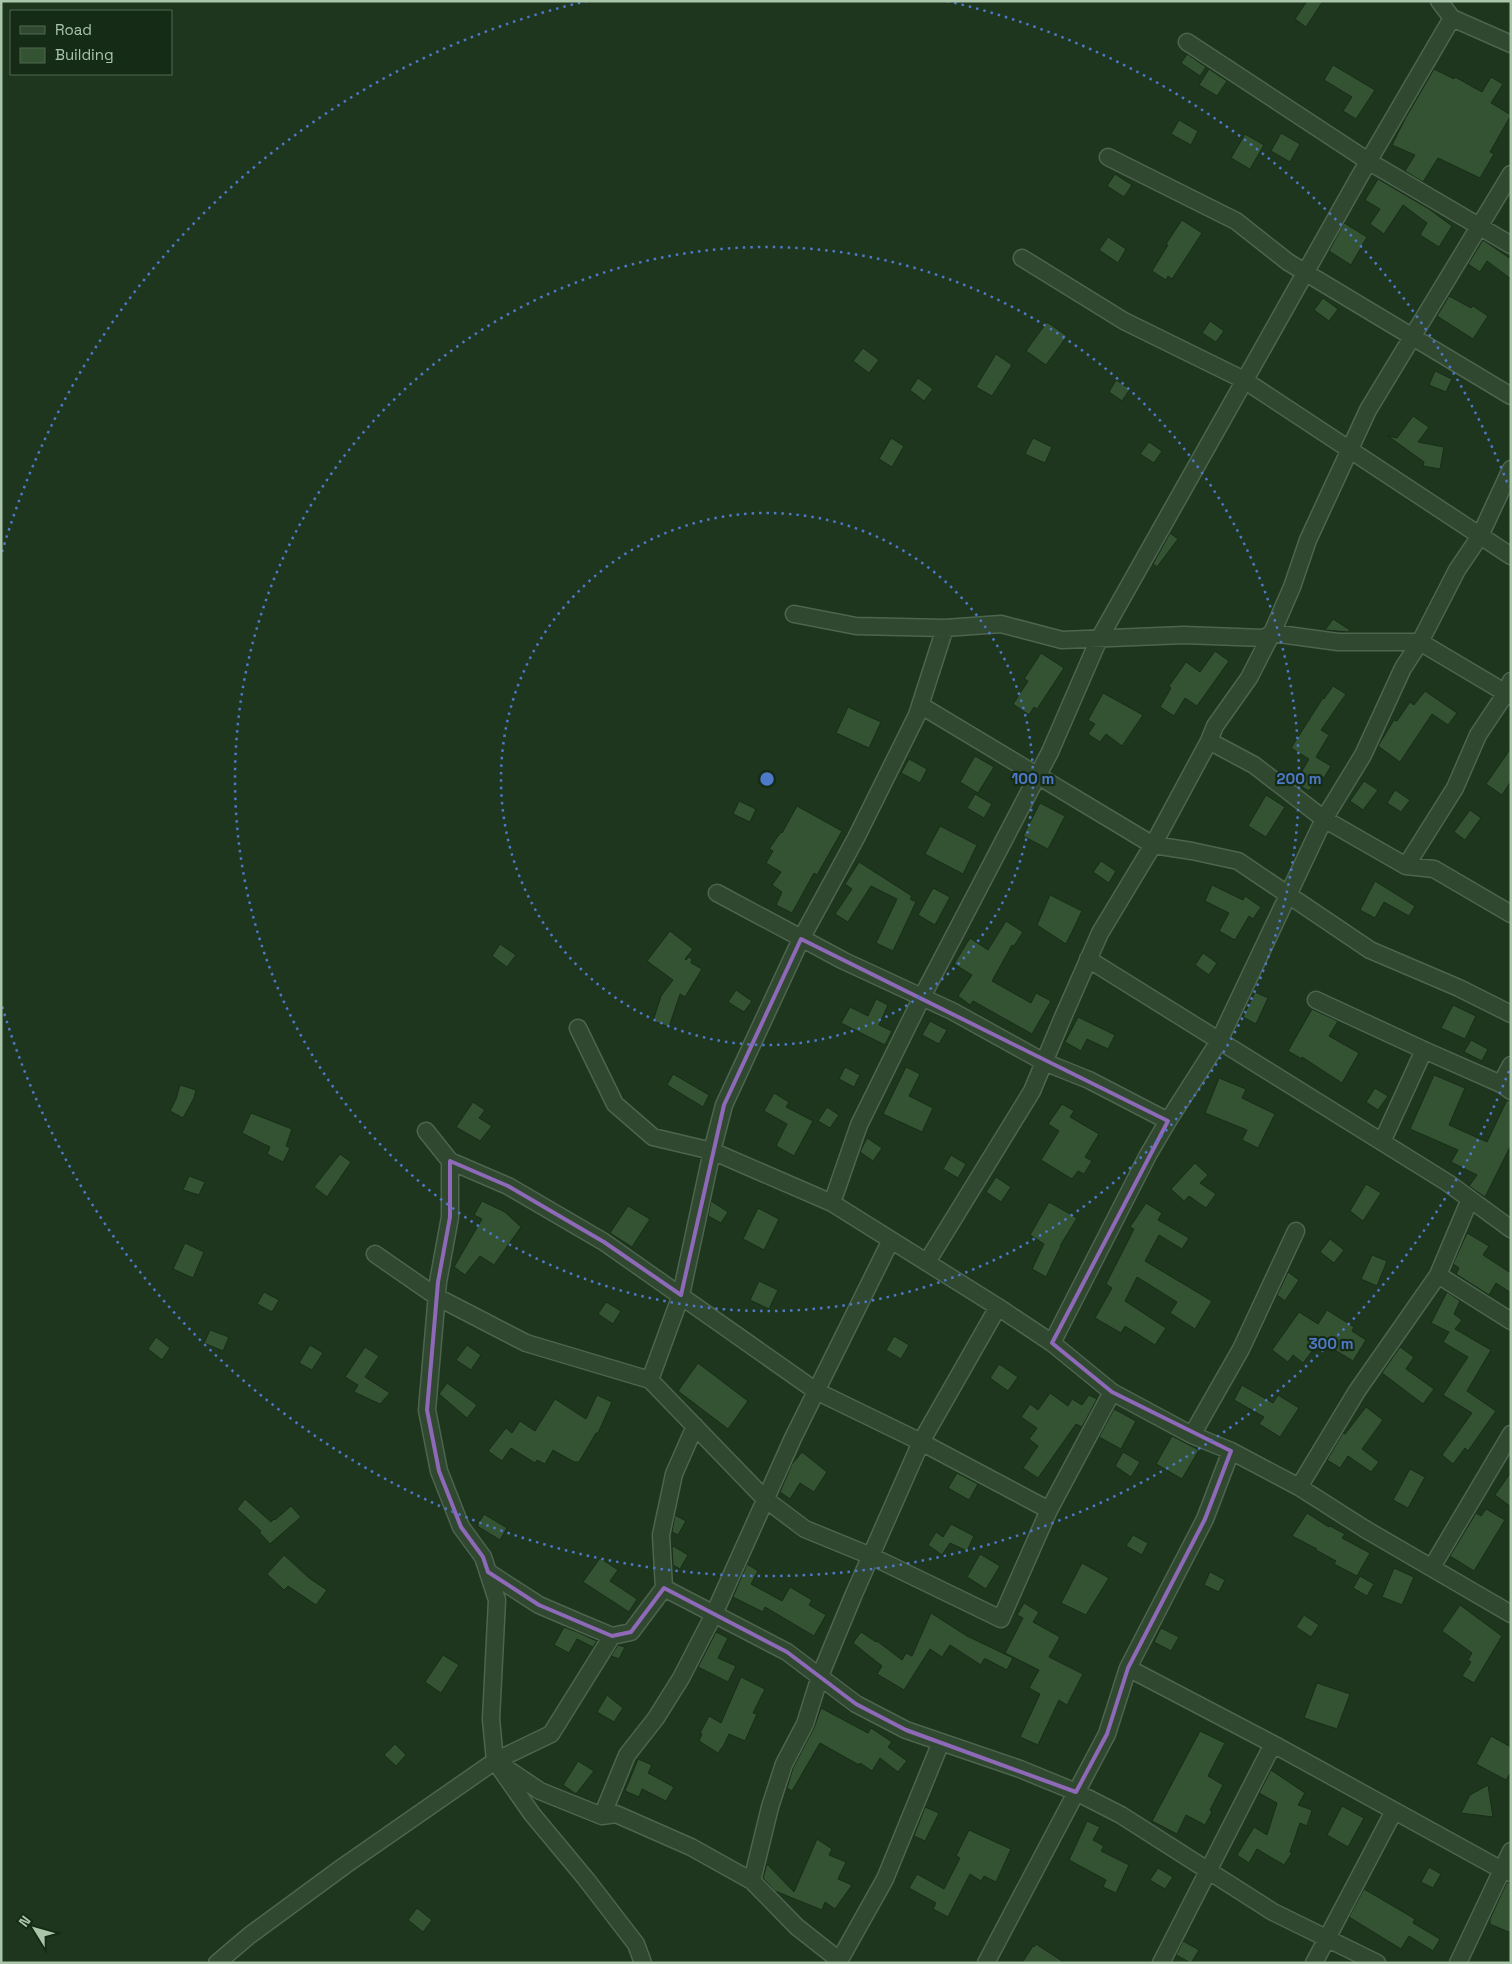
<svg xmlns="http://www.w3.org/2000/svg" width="1512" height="1964" font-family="'Space Grotesk',sans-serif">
<rect width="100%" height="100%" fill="#1d361d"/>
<path fill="#335333" stroke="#182d18" d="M1307,1H1323L1306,27L1295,19Z
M1187,54L1206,67L1200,76L1181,63Z
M1333,65L1375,90L1356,119L1343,111L1352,97L1324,80Z
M1209,69L1227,81L1217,96L1199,85Z
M1434,69L1454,79L1455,77L1482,92L1491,77L1503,84L1491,103L1511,115L1490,152L1494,154L1480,178L1438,158L1423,182L1405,171L1415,155L1392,145L1405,119Z
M1179,120L1198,131L1191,145L1171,134Z
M1281,133L1300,144L1290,162L1271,151Z
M1245,134L1264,145L1250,169L1231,158Z
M1115,174L1132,185L1124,197L1107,186Z
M1378,179L1429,209L1452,226L1439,247L1420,235L1427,223L1403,205L1384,234L1370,224L1380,209L1365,200Z
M1182,220L1202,233L1172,279L1168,276L1166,280L1152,271L1168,245L1166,244Z
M1344,223L1367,237L1351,265L1329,251Z
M1108,237L1126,249L1118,263L1099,250Z
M1483,240L1511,259V279L1487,261L1480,272L1468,264Z
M1449,296L1471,308L1473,306L1488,316L1473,339L1437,316Z
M1323,298L1338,309L1329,321L1314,310Z
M1210,321L1224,331L1216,342L1202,333Z
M1047,322L1067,336L1046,365L1026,351Z
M863,348L879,360L869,373L853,361Z
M996,354L1012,365L992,396L976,387Z
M1435,371L1452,379L1446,392L1429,385Z
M918,378L933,389L924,401L910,390Z
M1116,380L1130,389L1122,401L1109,392Z
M1413,416L1429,427L1418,442L1444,447L1440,469L1423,466L1424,462L1388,436L1397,438Z
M891,438L904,446L892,467L879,459Z
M1033,438L1052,447L1045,463L1025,454Z
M1149,442L1162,451L1154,463L1140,454Z
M1170,533L1178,539L1157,567L1153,564Z
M1333,619L1350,630L1348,632L1325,630Z
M1215,651L1229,661L1197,706L1185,698L1174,716L1160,707L1171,688L1169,686L1186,662L1200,672Z
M1041,653L1064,668L1037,709L1034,707L1029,715L1013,704L1028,681L1024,679Z
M1333,686L1346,694L1321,730L1329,735L1316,757L1331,766L1324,778L1320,775L1309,791L1295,783L1309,759L1291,748L1323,698L1324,699Z
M1425,691L1457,713L1448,725L1432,714L1400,762L1378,746L1394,720L1397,721L1410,702L1414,705Z
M1103,693L1143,715L1122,746L1106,734L1100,742L1088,734L1095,724L1088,720Z
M848,707L881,722L869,748L836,733Z
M1511,748V781L1502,795L1486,784Z
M975,756L994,767L978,793L960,782Z
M909,759L927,769L920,783L901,773Z
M1364,781L1378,790L1363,810L1350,801Z
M1395,790L1410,800L1401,812L1387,803Z
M975,794L992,804L984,818L967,808Z
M1266,795L1285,807L1266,837L1248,826Z
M739,801L756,809L750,822L733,814Z
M1040,803L1065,816L1048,849L1023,836Z
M797,806L842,831L817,875L814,873L792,913L776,905L782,892L772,885L781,872L766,863L773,851L769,849L781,832L782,833Z
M1470,810L1481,818L1465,840L1454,832Z
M940,826L977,845L963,874L925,854Z
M1101,861L1116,871L1109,883L1093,872Z
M859,862L912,896L910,899L916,902L893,951L876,943L897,899L871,886L848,922L835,914L852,889L845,884Z
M1375,881L1415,906L1409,916L1384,902L1375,918L1360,910Z
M1212,885L1243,900L1245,896L1261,907L1253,919L1249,916L1235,940L1219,931L1229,913L1205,901Z
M933,888L950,897L935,925L918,915Z
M1050,895L1082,911L1066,944L1037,925Z
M1006,921L1023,932L1014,946L1012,945L992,981L1031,1003L1036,993L1051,1001L1032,1034L973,1001L970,1005L958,996L972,975L954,964L970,938L988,950Z
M670,931L693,949L685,959L686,960L689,957L692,959L691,963L702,969L685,997L680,994L669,1027L653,1021L661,996L673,980L647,961Z
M500,944L516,955L507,967L492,956Z
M1203,953L1217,963L1209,975L1195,965Z
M736,990L752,1001L744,1012L728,1002Z
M1255,992L1268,998L1256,1024L1243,1017Z
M876,999L888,1005L879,1025L892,1031L885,1045L841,1023L850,1007L868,1016Z
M1453,1005L1476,1016L1465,1039L1441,1028Z
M1312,1009L1338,1021L1329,1036L1359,1053L1342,1083L1302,1057V1059L1288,1051Z
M1078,1017L1115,1035L1108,1049L1087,1039L1081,1051L1065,1042Z
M930,1021L947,1030L939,1044L922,1035Z
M1471,1040L1488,1049L1482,1061L1464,1052Z
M845,1067L860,1075L854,1087L839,1079Z
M906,1067L920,1074L909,1096L933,1108L922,1132L883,1114Z
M673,1074L709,1095L703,1107L667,1085Z
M1434,1075L1465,1088L1449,1125L1487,1142L1507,1100L1511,1101V1145L1485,1197L1469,1186L1477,1175L1451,1162L1458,1150L1410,1129Z
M1219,1078L1246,1089L1242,1098L1275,1114L1258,1148L1242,1140L1247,1130L1205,1113Z
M180,1085L196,1090L194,1098L183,1118L170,1111L176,1099Z
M1375,1088L1388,1096L1378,1110L1366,1102Z
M774,1093L789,1102L786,1107L813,1121L794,1156L776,1146L787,1124L764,1111Z
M473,1102L485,1110L479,1118L492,1126L480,1141L456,1127Z
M1062,1104L1074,1111L1070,1117L1099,1134L1085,1157L1092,1161L1084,1174L1078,1171L1072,1179L1041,1160L1059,1131L1048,1124Z
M827,1107L839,1115L830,1128L818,1121Z
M251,1113L292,1129L286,1146L290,1148L283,1162L267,1154L270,1147L242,1133Z
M867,1138L882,1148L873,1161L860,1152Z
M340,1154L351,1162L327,1197L314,1187Z
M951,1155L966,1164L958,1178L943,1169Z
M1195,1163L1208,1175L1200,1183L1216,1194L1206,1208L1189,1196L1184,1201L1171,1189Z
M189,1176L205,1182L199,1195L183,1190Z
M996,1177L1011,1187L1001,1202L986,1192Z
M1366,1184L1381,1193L1363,1221L1350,1211Z
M482,1201L505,1212L521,1227L494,1265L480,1256L465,1275L454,1267L482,1219L474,1215Z
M711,1201L728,1212L721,1223L708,1216Z
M1049,1202L1077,1218L1060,1246H1061L1046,1277L1032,1269L1044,1244L1030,1235Z
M1146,1203L1162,1213L1158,1220L1189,1238L1182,1249L1159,1235L1145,1261L1212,1301L1195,1329L1170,1313L1177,1302L1137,1277L1125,1301L1166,1328L1155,1345L1125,1326L1121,1333L1095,1318L1112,1288L1106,1284L1134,1229L1130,1227Z
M628,1206L650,1219L632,1247L610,1233Z
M758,1208L779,1219L764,1250L743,1239Z
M1467,1233L1489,1246L1483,1255L1511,1273V1293L1496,1283L1489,1295L1456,1274L1459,1268L1453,1264Z
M1330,1239L1344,1250L1334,1263L1320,1252Z
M185,1243L204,1252L193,1278L173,1269Z
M1372,1255L1387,1261L1377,1286L1361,1279Z
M1288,1272L1299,1280L1285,1301L1277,1295Z
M759,1281L778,1290L769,1309L750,1300Z
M264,1292L279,1300L272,1312L257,1304Z
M1447,1292L1460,1301L1454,1314L1462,1320L1455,1329L1491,1350L1467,1391L1496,1411L1468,1451L1465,1448L1453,1464L1442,1455L1472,1413L1443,1395L1468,1357L1443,1342L1449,1332L1431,1323Z
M606,1302L621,1311L613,1324L598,1314Z
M1327,1310L1354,1327L1352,1331L1366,1340L1353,1361L1320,1341L1303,1363L1293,1355L1288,1362L1272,1350L1299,1312L1318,1324Z
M210,1330L229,1337L223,1351L204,1343Z
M894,1336L909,1345L901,1359L886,1350Z
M156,1337L170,1348L162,1360L148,1349Z
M310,1345L323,1353L312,1370L299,1363Z
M467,1345L481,1355L471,1370L456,1360Z
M365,1347L379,1356L365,1377L390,1393L380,1404L354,1392L358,1385L345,1377Z
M1400,1347L1414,1357L1406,1369L1434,1389L1423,1404L1382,1373Z
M698,1363L748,1401L728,1429L678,1391Z
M999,1364L1018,1377L1008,1391L990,1378Z
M447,1383L477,1405L467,1418L439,1394Z
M1242,1385L1273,1403L1278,1395L1299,1408L1280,1437L1259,1424L1264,1417L1234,1400Z
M1050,1393L1068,1406L1072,1399L1082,1405L1089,1395L1097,1399L1082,1427L1076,1424L1038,1478L1023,1468L1038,1446L1029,1439L1037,1428L1021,1417L1030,1404L1038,1410Z
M597,1395L612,1402L598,1433H596L579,1462H574L553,1450L545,1464L537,1460L535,1463L511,1448L502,1461L488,1451L506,1428L512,1433L520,1421L535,1431L555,1399L586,1419Z
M1366,1407L1383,1420L1362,1449L1379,1462L1371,1472L1348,1456L1340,1468L1327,1460L1343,1433L1345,1434Z
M1114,1409L1136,1421L1121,1449L1099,1437Z
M1172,1436L1199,1450L1182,1479L1156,1464Z
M802,1452L827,1472L814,1492L800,1483L790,1499L780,1492L792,1464Z
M1123,1452L1140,1462L1131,1477L1115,1466Z
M1410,1469L1425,1477L1408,1508L1393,1500Z
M1511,1472V1507L1495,1495Z
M957,1473L978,1484L969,1500L948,1488Z
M245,1499L271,1522L274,1519L275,1520L291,1506L301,1517L270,1544L259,1532L261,1531L237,1509Z
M1486,1509L1505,1520L1474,1571L1450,1556L1476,1513L1481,1516Z
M1307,1513L1329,1527L1330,1526L1345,1534L1342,1538L1370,1553L1357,1576L1334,1564L1336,1561L1316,1550L1317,1549L1292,1536Z
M484,1514L507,1528L500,1540L477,1526Z
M675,1515L686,1521L678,1535L672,1532Z
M951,1524L974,1536L967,1551L950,1543L942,1555L928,1545L936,1532L943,1537Z
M1133,1535L1148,1543L1142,1555L1126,1546Z
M673,1546L688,1555L680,1569L673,1565L672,1548Z
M980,1554L1000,1566L986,1589L967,1577Z
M284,1555L309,1578L327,1590L316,1605L288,1586L284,1590L267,1574Z
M600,1558L618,1570L610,1581L637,1599L629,1612L583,1582Z
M1082,1563L1109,1578L1086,1615L1061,1603Z
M747,1564L758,1571L751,1584L782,1601L790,1587L812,1600L809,1605L826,1615L814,1636L765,1607L763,1612L733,1597Z
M1394,1568L1414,1577L1402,1605L1382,1597Z
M1210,1572L1225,1580L1219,1592L1204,1585Z
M1360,1576L1374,1584L1367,1596L1353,1588Z
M1024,1603L1039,1612L1033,1622L1060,1637L1049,1657L1083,1674L1067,1705L1059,1700L1038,1745L1020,1737L1040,1694L1029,1688L1039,1670L1005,1653L1023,1618L1017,1615Z
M1460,1605L1502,1636L1474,1683L1462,1676L1471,1662L1468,1660L1472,1653L1442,1631Z
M931,1613L967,1636L1013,1658L1007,1670L986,1659H984L981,1665L950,1645L942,1657L930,1649L904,1690L877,1674L882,1666L853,1643L861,1632L876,1642L877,1641L902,1660L906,1653L912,1656Z
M1304,1615L1319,1625L1311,1637L1296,1627Z
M564,1627L577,1632L597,1641L593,1647L577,1639L569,1653L554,1645Z
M1161,1628L1179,1637L1171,1651L1154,1642Z
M716,1632L728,1638L718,1658L736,1666L728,1682L698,1667Z
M618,1645L625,1647L619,1659L611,1656Z
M443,1655L459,1665L441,1693L425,1682Z
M741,1677L765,1689L753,1713L757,1714L745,1741L729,1734L724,1745L718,1753L699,1741L702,1734L700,1733L709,1716L721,1723Z
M1317,1683L1350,1694L1337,1729L1304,1718Z
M607,1695L623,1708L614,1722L597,1712Z
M821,1708L868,1733L871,1728L892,1742L888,1747L907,1761L898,1772L880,1758L872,1771L860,1763L859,1765L820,1743L792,1791L787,1788L793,1768L814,1728Z
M1200,1731L1225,1743L1208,1776L1223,1785L1210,1810L1212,1812L1205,1825L1186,1815L1177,1834L1152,1821Z
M1491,1736L1511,1747V1772L1506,1780L1476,1764Z
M395,1744L406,1755L396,1766L384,1755Z
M638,1759L652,1765L648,1773L674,1787L666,1801L642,1789L639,1797L625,1791Z
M578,1761L594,1771L576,1794L563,1785Z
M1271,1770L1305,1793L1298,1805L1312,1810L1307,1826L1300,1823L1290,1852L1292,1853L1284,1865L1257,1849L1249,1863L1237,1855L1254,1827L1267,1835L1277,1803L1259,1793Z
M1488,1785L1493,1817L1461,1813L1470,1795Z
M1342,1806L1364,1818L1348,1847L1327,1835Z
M925,1807L939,1813L925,1841L914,1836Z
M1087,1821L1100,1827L1093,1840L1104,1846L1101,1851L1129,1865L1116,1893L1103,1887L1106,1880L1069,1860Z
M969,1830L1011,1849L996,1882L984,1876L981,1881L970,1874L948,1917L933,1909L936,1903L909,1888L917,1874L944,1889L960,1858L956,1856Z
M817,1839L832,1849L829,1855L846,1862L838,1879L852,1885L835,1909L825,1902L822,1910L775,1891L763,1878L767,1864L794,1892Z
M1429,1867L1441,1874L1433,1888L1421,1882Z
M1158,1868L1173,1877L1165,1889L1150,1880Z
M1507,1882L1511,1883V1933L1490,1924V1919Z
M1364,1889L1415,1919L1413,1923L1440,1939L1433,1951L1409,1936L1401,1949L1349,1917Z
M417,1908L432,1920L423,1932L408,1920Z
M1183,1941L1199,1950L1191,1963L1176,1955Z
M1036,1944L1065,1963H1022L1033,1946L1034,1947Z"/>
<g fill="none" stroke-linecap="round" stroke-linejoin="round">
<defs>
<path id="street" d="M1439,1L1452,18L1511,44
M1187,42L1368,161L1511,245
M1108,157L1236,221L1288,262L1511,396
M1022,258L1124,321L1244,380L1511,556
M794,614L856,626L945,628L1001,624L1062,640L1184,635L1264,638L1272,633L1338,642H1420L1511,696
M920,705L1153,845L1192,851L1238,861L1370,950L1459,988L1511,1014
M1209,741L1254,765L1324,819L1406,866L1434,869L1511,914
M1406,866L1455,788L1478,735L1506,693L1511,681
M717,893L844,961L952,1011L1044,1062L1089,1080L1168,1121
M1088,959L1448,1183L1511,1229
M1316,1000L1424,1050L1501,1084L1511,1091
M578,1028L615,1104L653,1137L712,1151L832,1203L998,1307L1052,1343L1112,1392L1192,1435L1231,1451L1299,1487L1365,1529L1511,1614
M1501,1084L1511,1065
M426,1131L450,1161V1217L438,1282L427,1410L439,1471L461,1527L483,1557L497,1600L491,1719L495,1761L532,1814L586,1879L636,1944L643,1963
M1382,1142L1424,1050
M450,1161L508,1186L604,1242L816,1391L921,1442L1049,1510
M832,1203L859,1125L922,997L1050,752L1099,639L1358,179L1452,18
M375,1254L437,1297L526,1343L650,1380L765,1499L805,1529L871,1556L1001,1619L1049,1510L1112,1392
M927,1262L1032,1091L1063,1017L1100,933L1153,845L1209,741L1215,726L1249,678L1272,633L1292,587L1308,540L1368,410L1511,174
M1438,1275L1511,1321
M1052,1343L1148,1155L1168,1121L1219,1041L1324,819L1363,755L1403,668L1420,642L1457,570L1480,536L1511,469
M650,1380L681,1295L712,1151L724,1105L801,939L856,838L917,715L945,628
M1192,1435L1241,1349L1296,1231
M1299,1487L1357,1391L1438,1275L1470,1199
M1432,1567L1511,1434
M488,1572L539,1605L581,1623L612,1636L631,1632L664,1588L661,1535L674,1474L695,1426
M664,1588L787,1652L856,1704L906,1730L1020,1769L1076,1792L1121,1815L1273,1912L1377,1963
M1128,1668L1273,1744L1502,1870L1511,1873
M503,1766L540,1791L602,1816L616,1814L691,1847L752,1881L797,1927L839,1960
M602,1816L627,1755L656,1718L681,1678L714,1614L793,1438L891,1240
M752,1881L770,1807L784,1764L805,1724L820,1676L854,1594L921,1442L998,1307
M217,1963L250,1935L344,1866L495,1761L551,1734L612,1636
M838,1963L885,1879L941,1742
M986,1963L1107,1734L1128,1668L1205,1519L1231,1451
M1161,1963L1273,1744
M1314,1963L1394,1811
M1458,1963L1511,1851"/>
</defs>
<use href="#street" stroke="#4d654e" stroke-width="19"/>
<use href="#street" stroke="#304730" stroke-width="16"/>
</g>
<path fill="none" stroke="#8d69b7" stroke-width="4" stroke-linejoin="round" d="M801,939L1168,1121L1052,1343L1112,1392L1231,1451L1205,1519L1128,1668L1107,1734L1076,1792L906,1730L856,1704L787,1652L664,1588L631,1632L612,1636L539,1605L488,1572L483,1557L461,1527L439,1471L427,1410L438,1282L450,1217V1161L508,1186L604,1242L681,1295L724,1105Z"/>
<g fill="none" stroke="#4e78c8" stroke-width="2.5" stroke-dasharray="2.5 5">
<circle cx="767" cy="779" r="266"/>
<circle cx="767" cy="779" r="532"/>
<path d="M1509 1071A798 798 0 0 1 2 1006M2 552A798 798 0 0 1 587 1M947 1A798 798 0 0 1 1509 487"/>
</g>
<circle cx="767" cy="779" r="8" fill="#4e78c8" stroke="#162b16" stroke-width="2.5"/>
<g font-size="15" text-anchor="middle" font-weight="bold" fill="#4e78c8" stroke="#162b16" stroke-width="4.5" stroke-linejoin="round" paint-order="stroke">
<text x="1033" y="784">100 m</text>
<text x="1299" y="784">200 m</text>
<text x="1331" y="1349">300 m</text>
</g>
<rect width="1512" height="1964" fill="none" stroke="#a9c5aa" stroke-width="5"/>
<rect x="10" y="10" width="162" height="65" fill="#162b16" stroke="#516951"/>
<rect x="20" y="26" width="25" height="8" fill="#304730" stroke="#516951"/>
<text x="55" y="35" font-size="15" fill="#a9c5aa">Road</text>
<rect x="20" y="48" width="25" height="15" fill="#335333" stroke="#516951"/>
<text x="55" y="60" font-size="15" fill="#a9c5aa">Building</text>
<g transform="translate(35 1929) rotate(307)" stroke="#162b16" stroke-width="4" paint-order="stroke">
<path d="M0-4L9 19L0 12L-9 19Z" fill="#a9c5aa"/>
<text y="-8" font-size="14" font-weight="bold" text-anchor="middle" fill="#a9c5aa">N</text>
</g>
</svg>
